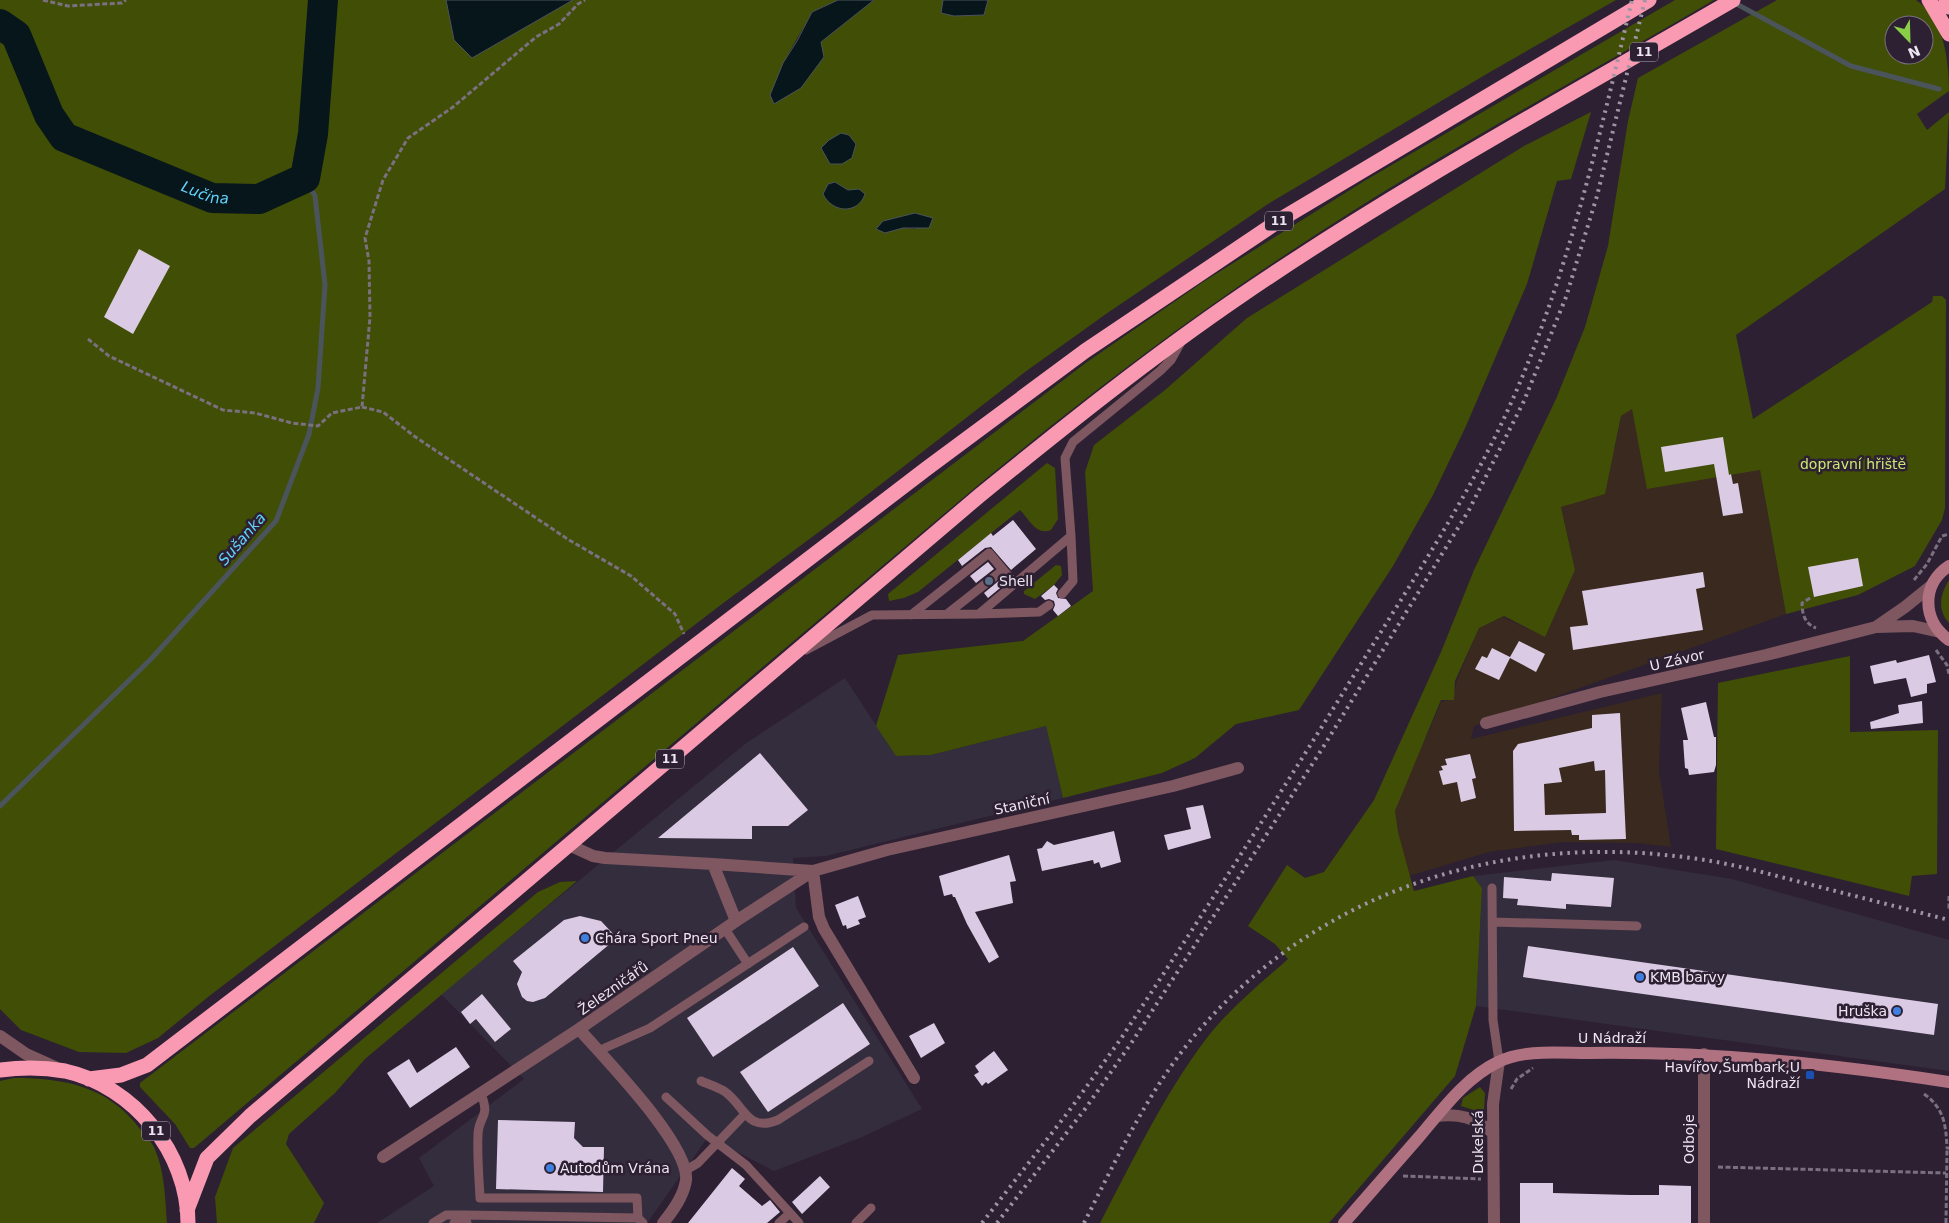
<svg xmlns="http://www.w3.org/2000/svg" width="1949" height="1223" font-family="'DejaVu Sans',sans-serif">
<rect width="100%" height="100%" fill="#2d2032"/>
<path fill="#342d3d" d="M845,678L896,756L931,755L1046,726L1063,798L826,856L793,858L796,908L922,1109L862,1137L774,1171L708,1137L647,1223H377L434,1186L419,1158L524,1079L441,994L745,744Z
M1614,860L1732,879L1949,940V1071L1476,1006L1482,888L1473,876Z"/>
<path fill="#39291e" d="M1632,408L1716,477L1760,470L1786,614L1474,726L1471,739L1662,693L1659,771L1671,847L1637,843L1563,842L1489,852L1399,879L1383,819L1429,731L1441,702L1453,699L1457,680L1479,627L1503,617L1544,636L1575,570L1561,506L1615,448L1621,416Z"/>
<path fill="#404e06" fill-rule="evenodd" d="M0,0H446L454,40L472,58L573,0H838L812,12C801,33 786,54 779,76L874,0H943L941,13L954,16L984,15L988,0H1616L1490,72L1268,204L1106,314L1025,372L835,520L722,604L208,997L158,1038L126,1053L79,1052L21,1030L0,1009ZM915,213L916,229L903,228L883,221Z
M1675,0H1714C1574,82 1429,159 1294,249C1183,322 1079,402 977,486L194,1148H190L175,1124L140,1087V1083L1087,362L1203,282L1366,180Z
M1777,0H1916C1944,19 1949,60 1949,91L1917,114L1927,130L1949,112L1945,189L1736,335L1753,419L1932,302L1933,296H1942L1946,300L1945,508L1942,520L1915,566L1858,595L1786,614L1760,470L1647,489L1632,409L1621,416L1605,494L1561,507L1575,570L1545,637L1504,616L1479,628L1455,681L1454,700H1441L1395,811L1398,832L1414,891L1473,876L1482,888L1476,1006L1455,1076L1329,1223H1100C1133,1160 1163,1096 1206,1039C1229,1009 1260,984 1288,959L1275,944L1248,926L1287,865L1305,878L1324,872L1374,800L1441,652L1474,570L1556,399L1585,327L1608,246L1628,121L1638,78ZM1894,25H1924V55H1894Z
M1591,112L1571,179L1557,181L1527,284L1466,426L1433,495L1393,566L1299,710L1236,724L1195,758L1162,773L1063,798L1046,726L931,755L896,756L876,726L898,655L1023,641L1093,591L1085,472L1094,445L1165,390L1247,318L1524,146Z
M1047,463L1055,468L1058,519L1051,530C1036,536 1029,519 1020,510L918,592L904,598L889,601L888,594Z
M1056,565L1061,566L1062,575L1054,585L1035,599L1024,594V591Z
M1949,580V623C1937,610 1940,594 1949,580Z
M1850,656V732L1938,730L1937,874L1912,876L1909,896L1716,849L1718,683Z
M577,881L365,1059L335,1093L289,1134L286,1144L324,1203L314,1223H217L215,1197L233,1148L538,892L560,882Z
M14,1078C64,1078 108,1086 140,1129C145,1135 151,1141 154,1147C165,1171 165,1198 167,1223H0V1081Z
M1480,1087L1485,1093L1484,1110L1480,1112L1461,1106L1463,1098Z"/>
<path fill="#07161b" stroke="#4c545b" d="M446,0H573L472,58L454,40Z
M838,0H874L821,42L824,57L801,88L774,104L770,95L783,63L797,41L812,12Z
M943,0H988L984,15L954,16L941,13Z
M841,133L849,135L856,144L852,158L842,164H830L821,148L829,140Z
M835,182L848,190L859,189L865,194C858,215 832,213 823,194L828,184Z
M244,190L251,211L215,208Z
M915,213L933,218L929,228H903L885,233L876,229L883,221Z"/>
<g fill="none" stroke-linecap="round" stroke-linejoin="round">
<path stroke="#4c545b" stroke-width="5" d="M1733,2L1851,66L1939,89
M0,806L151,659L276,521L309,434L318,388L325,285L315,196L305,178"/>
<path stroke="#07161b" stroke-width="30" id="s1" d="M0,24L16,35L49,115L64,137L212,198L259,199L305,178L313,134L323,0"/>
</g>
<path fill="#dbcae3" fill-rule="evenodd" d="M139,249L170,266L133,334L104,317Z
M1723,437L1729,475L1731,474L1733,484L1738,483L1743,513L1723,516L1714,464L1665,472L1661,447Z
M1013,520L1036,549L1011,570L991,547L985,548L962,566L958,560L991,533L993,536Z
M1858,558L1863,586L1814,597L1808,567Z
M988,562L994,569L976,583L970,576Z
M1703,572L1705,587L1696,589L1703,630L1573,650L1570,627L1588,625L1582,591Z
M1001,579L1005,584L988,598L984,593Z
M1054,585L1058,589L1056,593L1058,598L1066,599L1071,606L1058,616L1053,610L1055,605L1054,601L1049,599L1045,600L1041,596Z
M1519,641L1545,654L1536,672L1510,658L1499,680L1475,669L1482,656L1487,658L1492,648L1510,657Z
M1929,655L1936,682L1927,684V693L1911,697L1906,678L1874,684L1870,666L1896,660L1897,663Z
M1922,701L1923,723L1871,729L1870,722L1899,713L1898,705Z
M1706,702L1714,737H1716V765L1714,772L1689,775L1688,769L1685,768L1683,740H1688L1681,708Z
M1620,713L1626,839L1579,840V835H1572L1571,830L1514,831L1513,751L1518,744L1592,728V715ZM1594,761L1595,771L1605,770L1606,813L1545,815L1544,784L1562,782L1559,768Z
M760,753L808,810L788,826H752V839L658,838Z
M1470,754L1476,778L1472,779L1476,798L1461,802L1457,782L1443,785L1439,771L1443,770L1441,766L1447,765L1445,759Z
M1203,805L1211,838L1168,850L1164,835L1191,829L1186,808Z
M1114,831L1121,862L1101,868L1099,862L1094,864L1093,860L1042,871L1037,849L1042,848L1047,841L1054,845Z
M1009,855L1016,881L1010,882L1013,903L975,912L999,957L989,963L967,924L955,897H953L952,894L944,896L939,876Z
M1552,873L1614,878L1611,907L1566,904V909L1517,905L1518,899L1503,898L1504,877L1551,881Z
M858,896L866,917L858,920L860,924L847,929L846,925L843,926L835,905Z
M580,916L601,921L617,938L545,998L533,1002L527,1001L522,997L517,984L522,972L513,961L564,920Z
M1528,946L1938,1004L1934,1035L1523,977Z
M793,947L819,986L713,1057L687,1018Z
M482,994L511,1029L495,1042L476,1019L470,1024L461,1012Z
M843,1003L870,1044L768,1112L740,1072Z
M934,1023L945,1043L921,1058L909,1036Z
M456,1047L470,1067L410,1108L387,1073L409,1059L417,1073Z
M994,1051L1008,1070L988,1084L986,1082L982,1086L974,1075L979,1072L975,1066Z
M498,1120L575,1122L574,1138L583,1147H604L603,1192L496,1189Z
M732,1168L745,1179L739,1186L762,1206L770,1200L780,1212L767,1223H688Z
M820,1176L830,1187L802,1214L792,1202Z
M1520,1183H1553V1193L1630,1195H1659V1185L1691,1186V1223H1520Z"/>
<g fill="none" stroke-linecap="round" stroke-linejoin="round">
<path stroke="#7b7080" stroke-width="3" stroke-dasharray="5 2.5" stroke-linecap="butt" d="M43,0L68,6L122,3L126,0
M88,339L109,356L223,410L255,413L292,423L318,426L332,413L362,407L370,317L369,261L365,238L383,180L408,138L453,107L536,37L559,24L578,4L585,0
M362,407L383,412L414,436L569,540L631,576L675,614L684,634
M1914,580L1927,564L1942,536L1949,534
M1810,598L1802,603C1802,614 1805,624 1816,628
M1936,650L1947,665L1949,674
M1949,896V910
M1511,1089L1517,1079L1533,1068
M1924,1094C1944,1108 1946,1125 1947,1148H1949
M1718,1167L1946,1173
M1403,1176L1481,1179
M1946,1223L1947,1149"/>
<path stroke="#7e5760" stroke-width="9" d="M1062,594L1073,581L1071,536
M947,614L1003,570
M979,614L1039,612L1049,605
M911,615L989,553L1015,584
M806,650L872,615L979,614L1071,536L1065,458L1073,442L1160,371L1171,360L1181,342
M1492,888L1493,1020L1499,1061
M1493,922L1637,926
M725,929L748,964
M598,1051L650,1028L804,927
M701,1081C708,1084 717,1087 724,1091C745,1105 746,1133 778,1120L869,1061
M481,1094C491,1118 478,1116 478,1135C477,1156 479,1177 480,1198H637L638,1218L643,1223
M666,1097L707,1135L746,1165L790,1213L779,1223
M686,1170L698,1163L745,1114
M790,1213L799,1223
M433,1223L446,1215H464L467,1223
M454,1223L464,1215L638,1218
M856,1223L871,1208"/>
<path stroke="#7e5760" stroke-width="12" d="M1876,627L1905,607L1931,586
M1486,723L1600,692L1766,655L1876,627L1913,626L1940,632
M569,845L593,856L605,858L713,864L736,921L579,1029C604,1058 690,1145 686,1180C684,1196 673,1211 663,1223
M713,864L813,871L887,850L1173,786L1238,768
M736,921L813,871L819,917L824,929L914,1078
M0,1036L26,1054L55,1067
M1704,1054V1223
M1437,1116C1460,1113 1474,1118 1492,1132
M383,1157L579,1029
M1494,1223L1493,1104L1499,1061"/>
<path stroke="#b07281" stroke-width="12" d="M1949,566C1921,584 1922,621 1949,640
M1344,1223C1369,1194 1394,1166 1419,1137C1442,1110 1465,1078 1498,1062C1524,1049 1559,1053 1588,1053C1709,1051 1829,1064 1949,1082"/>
<path stroke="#f99ab2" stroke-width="15" d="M1929,0L1949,34
M1946,0L1949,7
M0,1070C22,1067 43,1067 65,1071C134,1086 188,1153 188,1223
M89,1079L121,1075L147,1065L926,469L1085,351L1283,218L1649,0
M187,1210L207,1158L250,1116L979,496C1065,426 1151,357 1242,295C1400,187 1568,96 1733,0"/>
<path stroke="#9f94a3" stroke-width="4" stroke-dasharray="2.5 5" stroke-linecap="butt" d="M982,1223L1069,1111L1120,1040C1203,914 1285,787 1364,659C1418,572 1474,488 1515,394C1570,267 1600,134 1632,0
M997,1223L1085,1109L1132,1042L1322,749L1469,510L1524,401L1566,297L1597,196L1645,0
M1084,1223C1117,1158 1148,1091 1195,1035C1319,889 1504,832 1691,858C1731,863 1769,874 1808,884C1855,896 1902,908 1949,920"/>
</g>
<circle fill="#5c6f8a" stroke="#2d2032" stroke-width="2" cx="989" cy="581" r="5"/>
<g fill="#3f7fe0" stroke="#2d2032" stroke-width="2">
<circle cx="585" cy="938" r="5"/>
<circle cx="1640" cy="977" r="5"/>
<circle cx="1897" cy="1011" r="5"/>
<circle cx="550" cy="1168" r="5"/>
</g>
<rect fill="#1a4fb4" stroke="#2d2032" stroke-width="2" x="1805" y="1070" width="10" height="10" rx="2.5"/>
<g text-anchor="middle" stroke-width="5" stroke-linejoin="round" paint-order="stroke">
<g fill="#2d2032" stroke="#b3aab8" stroke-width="1">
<rect x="1630" y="42.5" width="28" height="19" rx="4"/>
<rect x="1265" y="211.5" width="28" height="19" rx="4"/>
<rect x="656" y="749.5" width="28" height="19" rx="4"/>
<rect x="142" y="1121.5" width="28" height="19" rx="4"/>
</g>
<g font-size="12" font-weight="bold" fill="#ede5f1">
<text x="1644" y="56">11</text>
<text x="1279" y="225">11</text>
<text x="670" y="763">11</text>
<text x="156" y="1135">11</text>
</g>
<g font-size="14" fill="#cce973" stroke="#2d2032">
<text x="1853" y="469">dopravní hřiště</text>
</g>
<g font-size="14" fill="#ede5f1" stroke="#2d2032" text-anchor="start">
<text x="999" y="586">Shell</text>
<text x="595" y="943">Chára Sport Pneu</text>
<text x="1650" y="982">KMB barvy</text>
<text x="1887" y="1016" text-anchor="end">Hruška</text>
<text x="1800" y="1072" text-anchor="end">Havířov,Šumbark,U<tspan x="1800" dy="16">Nádraží</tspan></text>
<text x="560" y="1173">Autodům Vrána</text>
</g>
<g font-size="14" fill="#ede5f1" stroke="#2d2032">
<text transform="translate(1677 660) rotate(-13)" y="5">U Závor</text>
<text transform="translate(1022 804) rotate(-12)" y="5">Staniční</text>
<text transform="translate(613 988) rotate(-35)" y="5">Železničářů</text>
<text x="1612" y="1043">U Nádraží</text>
<text transform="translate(1689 1139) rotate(-90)" y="5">Odboje</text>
<text transform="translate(1478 1142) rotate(-90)" y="5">Dukelská</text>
</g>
<g font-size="15" font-style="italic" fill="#61d3fc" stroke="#2d2032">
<text dy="5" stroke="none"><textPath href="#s1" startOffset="285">Lučina</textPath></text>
<text transform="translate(242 539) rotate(-49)" y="5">Sušanka</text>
</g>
</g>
<g transform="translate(1909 40) rotate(157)"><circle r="24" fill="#2d2032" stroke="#7a6f7e"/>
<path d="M0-4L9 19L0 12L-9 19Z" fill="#8ace47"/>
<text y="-8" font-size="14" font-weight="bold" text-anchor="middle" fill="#ede5f1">N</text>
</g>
</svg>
